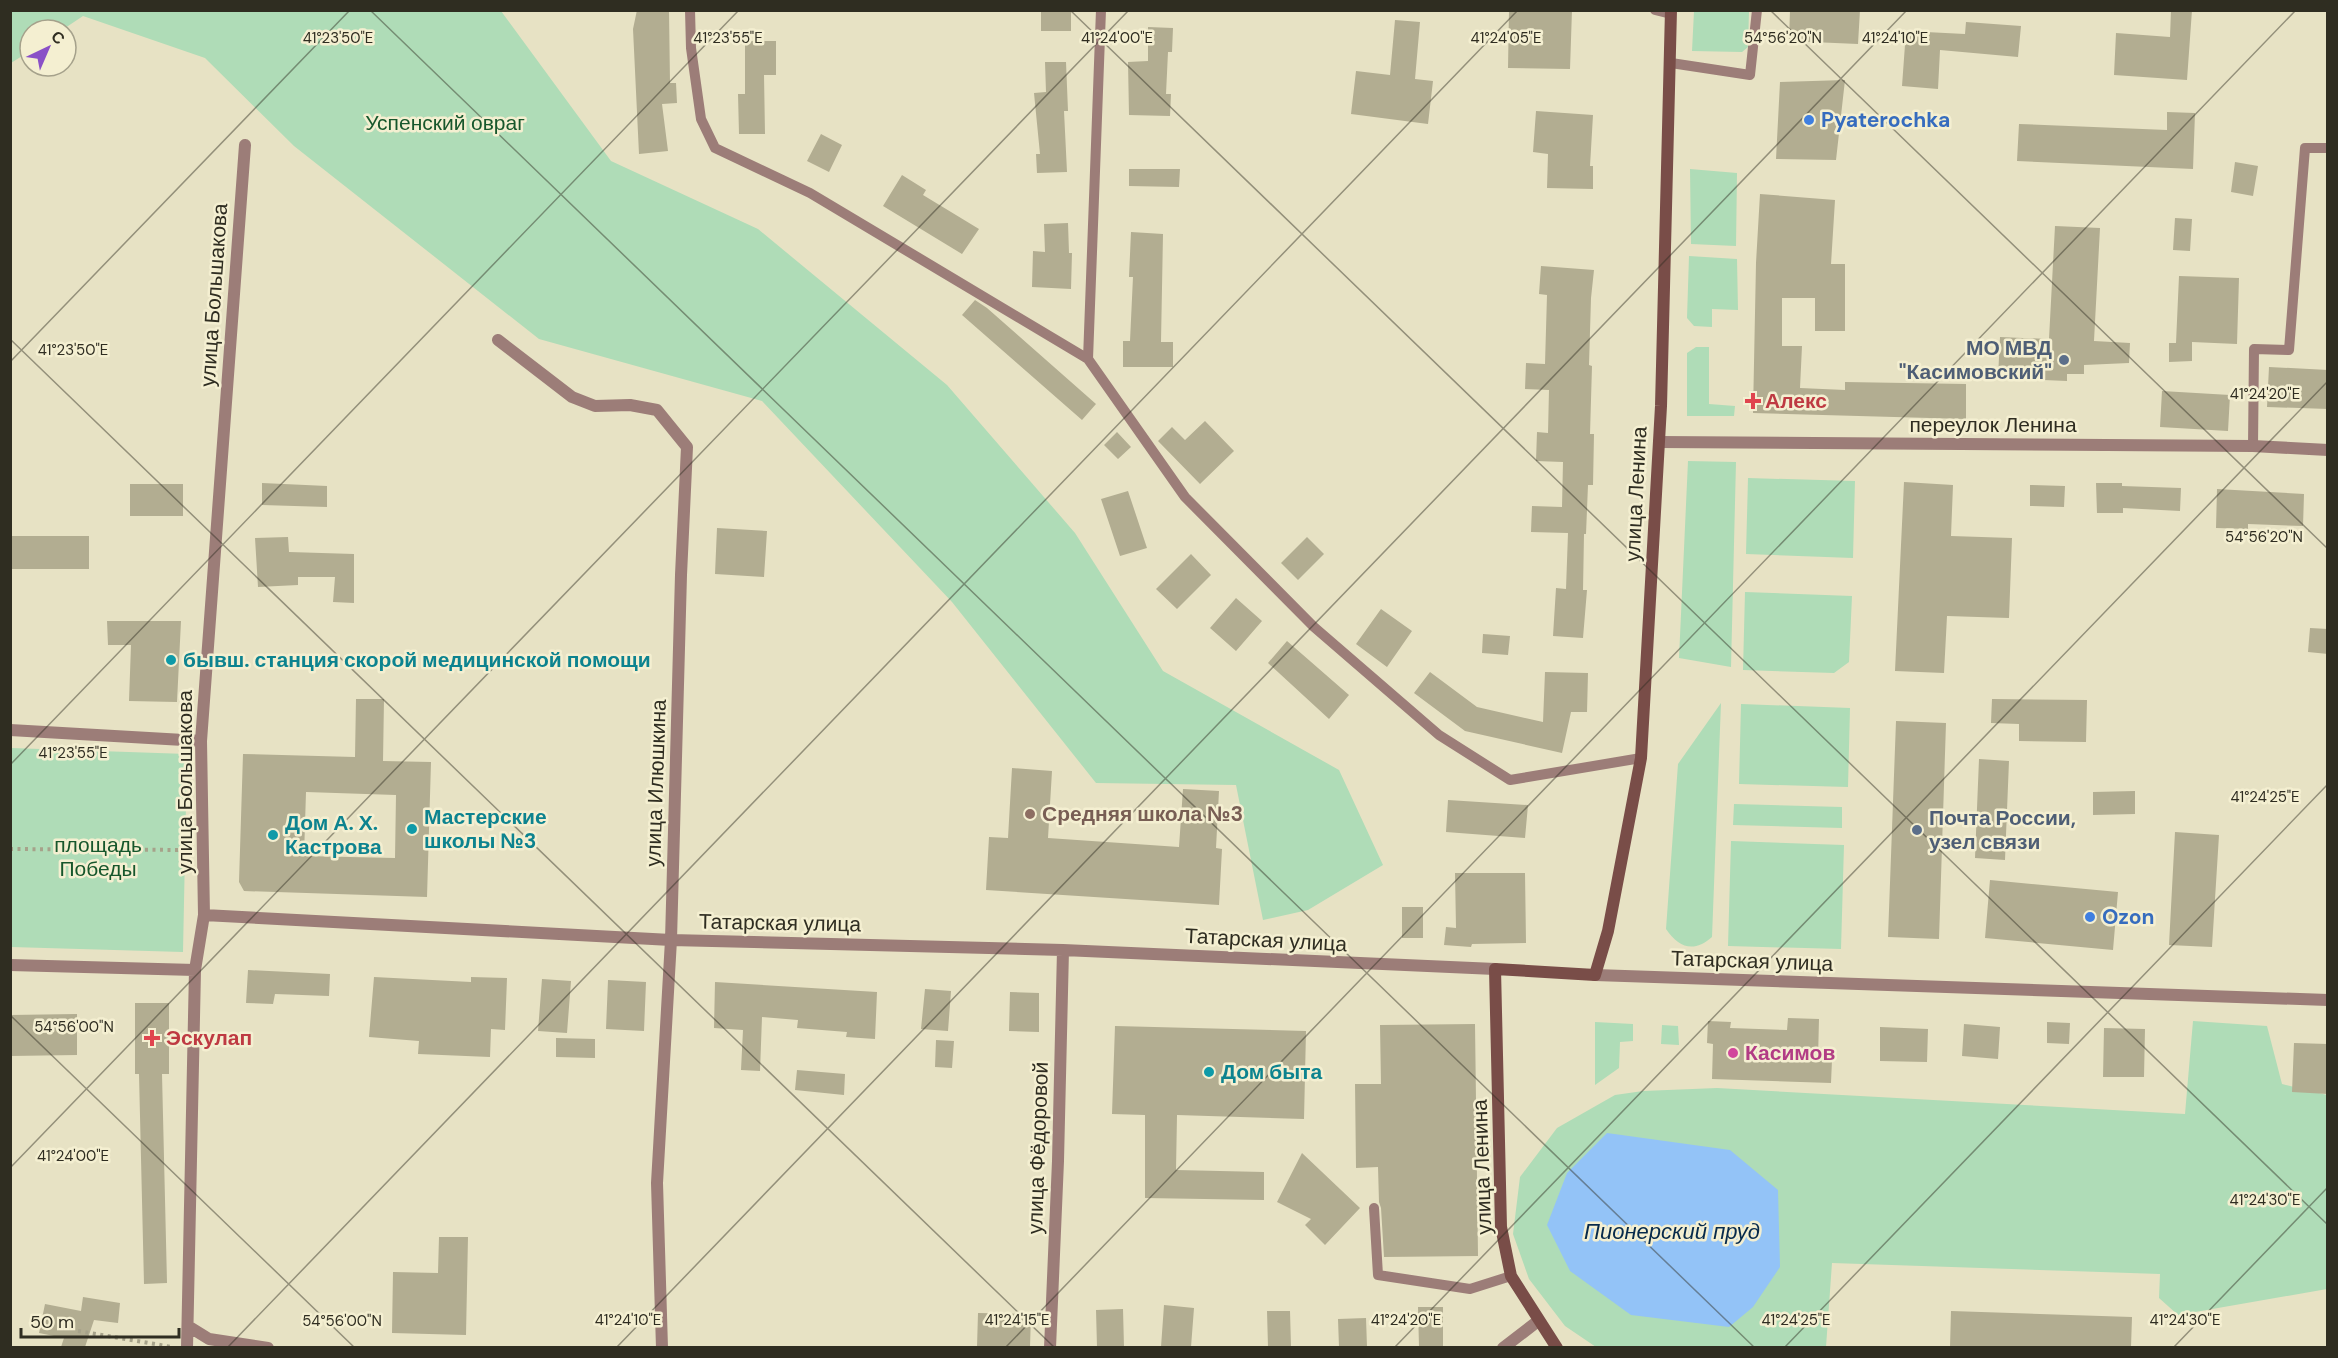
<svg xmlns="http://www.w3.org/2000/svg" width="2338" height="1358" font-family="'DM Sans',sans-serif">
<rect width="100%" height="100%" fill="#e7e2c4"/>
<path fill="#afdcb7" d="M11,10L501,11L611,161L758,229L947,385L1075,533L1163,671L1339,770L1383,865L1308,910L1263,920L1236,785L1096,783L952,602L762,401L539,339L294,146L205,58L83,16L62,30H30V51L11,63Z
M1694,11H1749L1748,47L1742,52L1692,51Z
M1690,169L1737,173L1736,246L1691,244Z
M1689,256L1737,259L1738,310L1712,309V327L1694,326L1687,318Z
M1696,347H1709V404L1735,406L1734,416H1687V353Z
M1688,461L1736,462L1731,667L1679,658Z
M1748,478L1855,481L1853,558L1746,554Z
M1745,592L1852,596L1849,662L1834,673L1743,670Z
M1721,703L1712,937C1694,953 1679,948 1666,929L1678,764Z
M1741,704L1850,708L1848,787L1739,784Z
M11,748L187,754L183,952L11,947Z
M1734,804L1842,807V828L1733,825Z
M1731,841L1844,845L1841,949L1728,946Z
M2193,1021L2267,1026L2282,1084L2327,1095V1289L2178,1315L2159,1298L2160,1274L1832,1263L1826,1347H1596L1565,1326L1529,1279L1513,1234L1520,1177L1557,1128L1615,1095L1643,1091L1717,1088L2185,1114Z
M1595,1022L1633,1024V1041L1620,1042L1619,1068L1595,1085Z
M1662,1025L1678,1026L1679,1045L1661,1044Z"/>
<path fill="#93c3f7" d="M1607,1133L1730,1150L1778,1190L1780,1267L1753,1307L1729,1327L1631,1315L1570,1271L1547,1225L1567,1173Z"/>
<path fill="#b2ad91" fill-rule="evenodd" d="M637,10H669L670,83H676L677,103L662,104L668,151L639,154L633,29Z
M1041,10H1071V31H1041Z
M1509,10H1572L1570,69L1508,68Z
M1790,10H1860L1858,44L1789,41Z
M2171,10H2192L2187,80L2114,75L2116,33L2170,37Z
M1395,20L1420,22L1415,79L1433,81L1428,124L1351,114L1356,71L1390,75Z
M1966,22L2021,26L2018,57L1940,50L1938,89L1902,86L1906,31L1965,34Z
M1148,27L1173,28L1172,52H1168L1166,94H1171L1170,116L1129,115L1128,62L1148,61Z
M745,41H776V75H764L765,134H739L738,94H745Z
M1045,62H1066L1068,111H1064L1067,172L1037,173L1036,154H1040L1034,93L1046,92Z
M1845,80L1836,160L1776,159L1780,82Z
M1536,111L1593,115L1590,166H1593V189L1547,188L1548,154L1533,152Z
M2167,112L2195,113L2193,169L2017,161L2019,124L2167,130Z
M821,134L842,145L829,172L807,161Z
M2235,162L2258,166L2253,196L2231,192Z
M1129,169H1180L1179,187L1129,186Z
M902,175L926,190L923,195L979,229L962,254L883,206Z
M1760,194L1835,200L1831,264H1845V331H1815V298H1782V346H1802L1800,388L1845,390V382L1966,384V419L1753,413L1756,263Z
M2175,218L2192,219L2190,251L2173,250Z
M1068,223L1069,253H1072L1071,289L1032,287L1033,251L1045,252L1044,224Z
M2055,226L2100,228L2094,341L2130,343L2129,363L2084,365V374H2067V381L1998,378L2000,337L2049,339Z
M1131,232L1163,234L1161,342H1173V367H1123V341H1130L1133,277H1129Z
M1541,266L1594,270L1591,298L1589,365L1592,366L1590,434H1594L1593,485H1588L1586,534H1584L1583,590H1587L1583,638L1553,636L1556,588L1566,589L1568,533L1531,532L1532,506L1562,507L1563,462L1536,461L1537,432L1548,433L1549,390L1525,389L1526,363L1545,364L1547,295L1539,294Z
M2179,276L2239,278L2237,344L2192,342V361L2169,362V343H2176Z
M975,300L987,308L1096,404L1082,420L962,315Z
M2269,367L2328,370V409L2267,407Z
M2162,391L2230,395L2228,431L2160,427Z
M1205,421L1234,451L1200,484L1158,441L1172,427L1185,440Z
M1117,432L1131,447L1118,459L1104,445Z
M1904,482L1953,485L1951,536L2012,538L2009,618L1947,616L1944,673L1895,671Z
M262,483L327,486V507L262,505Z
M2096,483H2122V486L2181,488L2180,511L2123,508V513H2097Z
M130,484H183V516H130Z
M2030,485L2065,486L2064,507L2030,506Z
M2217,489L2304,494L2303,526L2248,524V529L2216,528Z
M1128,491L1147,548L1120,556L1101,499Z
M717,528L767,531L764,577L715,574Z
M10,536H89V569H10Z
M288,537L289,552L354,554V603L333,602L335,577H298V585L258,587L255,538Z
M1307,537L1324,554L1298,580L1281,563Z
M1191,554L1211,575L1177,609L1156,589Z
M1236,598L1262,621L1236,651L1210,628Z
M1381,609L1412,631L1387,667L1356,644Z
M107,621H181L177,702L129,701L131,645H108Z
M2310,628L2328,629V654L2308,652Z
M1483,634L1510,636L1508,655L1482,653Z
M1287,641L1349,695L1329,719L1268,663Z
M1430,672L1477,707L1543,722L1545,672L1588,673L1587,712H1571L1562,753L1465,731L1414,693Z
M356,699H384L383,761L431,762L427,897L244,891L239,882L243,754L355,757ZM306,792L396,795L395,858L304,856Z
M1992,699L2087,700L2086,742L2019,741V724L1991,723Z
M1896,721L1946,723L1939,939L1888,937Z
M1979,759L2009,761L2005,860L1975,858Z
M1012,768L1052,771L1048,838L1179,847L1183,789L1219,791L1216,848L1222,849L1219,905L986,890L989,837L1008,838Z
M2135,791V814L2093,815V792Z
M1448,800L1528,805L1525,838L1446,832Z
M2175,832L2219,835L2212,947L2169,945Z
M1455,873H1525L1526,943L1472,944L1471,947L1444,945L1446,927L1456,928Z
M1990,880L2118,892L2113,950L1985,938Z
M1402,907H1423V938H1402Z
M248,970L330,974L329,996L275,994L273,1004L246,1003Z
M374,977L471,982V977L507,978L505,1030L491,1029L490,1057L418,1054L419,1041L369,1037Z
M542,979L571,981L567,1033L538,1031Z
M608,980L646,982L644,1031L606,1029Z
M715,982L877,992L875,1039L846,1037L847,1032L797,1028L798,1020L762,1017L760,1071L741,1070L743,1030L714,1028Z
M925,989L951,991L948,1031L921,1029Z
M1010,992L1039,993V1032L1009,1031Z
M135,1003H169V1074H162L167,1283L144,1284L139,1074H135Z
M77,1014V1055L10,1056V1015Z
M1788,1018L1819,1019L1818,1059L1832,1060L1831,1083L1712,1079L1713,1044L1707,1043L1708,1021L1731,1022L1730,1028L1787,1030Z
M2047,1022L2070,1023L2069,1044L2047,1043Z
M1475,1024L1478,1256L1384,1257L1381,1208L1379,1202L1378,1167L1356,1168L1355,1084H1381L1380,1025Z
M1964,1024L2000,1027L1998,1059L1962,1056Z
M1115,1026L1306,1031L1304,1119L1177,1115L1176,1170L1264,1172V1200L1145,1198V1115L1112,1114Z
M1880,1027L1928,1029L1927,1062L1880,1061Z
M2104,1028L2145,1029L2144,1077H2103Z
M556,1038L595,1039V1058L556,1057Z
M936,1040L954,1041L952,1068L935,1067Z
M2294,1043L2328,1044V1094L2292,1092Z
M797,1070L845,1074L844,1095L795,1090Z
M1302,1153L1360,1208L1325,1245L1305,1225L1311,1219L1277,1202Z
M439,1237H468L466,1335L392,1333L393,1272L438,1273Z
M83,1297L120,1303L118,1323L94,1320L85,1347H61L64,1338L39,1333L45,1304L81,1311Z
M1164,1305L1194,1308L1191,1347H1161Z
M1418,1307H1443V1347H1419Z
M1123,1309L1124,1347H1097L1096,1310Z
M1267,1311H1290L1291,1347H1268Z
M1951,1311L2132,1317L2131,1347H1950Z
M978,1313L1031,1314L1030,1347H977Z
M1366,1318L1367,1347H1339L1338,1319Z"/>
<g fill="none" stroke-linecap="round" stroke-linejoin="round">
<path stroke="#a6a28a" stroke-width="4" stroke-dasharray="3 4.5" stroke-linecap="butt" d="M10,849L187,850
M78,1331L172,1347"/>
<path stroke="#9c7d78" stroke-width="10" d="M690,10L691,48L701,119L715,148L810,193L1088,359
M1101,10L1088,359L1185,497L1314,627L1439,735L1510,780L1641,758
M1655,10L1671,14
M1671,63L1750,75L1757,10
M2253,446L2254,349L2289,350L2305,148H2328
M1374,1208L1378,1275L1470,1289L1511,1276"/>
<path stroke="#9c7d78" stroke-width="12" d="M498,340L572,397L595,406L630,405L657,410L687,447L681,575L671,940L657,1183L662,1348
M1659,442L2253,446L2328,450
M10,730L201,741
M204,915L671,940L1063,950L1495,969
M10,965L195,970
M1595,975L2328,1000
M188,1326L209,1339L268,1348
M187,1348L195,970L204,915L201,741L245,145
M1050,1348L1058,1161L1063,950
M1503,1348L1538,1321"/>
<path stroke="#794d48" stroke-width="12" d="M1557,1348L1511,1276L1501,1227L1495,969L1595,975L1608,931L1641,758L1661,406L1671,10"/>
</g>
<path fill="none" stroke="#2f2d21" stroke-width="1.5" stroke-opacity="0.45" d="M370,10L1755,1348M1070,10L2328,1225M1770,10L2328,549M10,339L1055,1348M10,362L350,10M10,765L739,10M10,1015L355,1348M10,1168L1129,10M227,1348L1518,10M616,1348L1907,10M1005,1348L2296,10M1394,1348L2328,381M1784,1348L2328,784M2173,1348L2328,1187"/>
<g fill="#3f7fe0" stroke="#f4efd1" stroke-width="2">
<circle cx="1809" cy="120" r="6"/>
<circle cx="2090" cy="917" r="6"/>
</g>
<g fill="#5c6f8a" stroke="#f4efd1" stroke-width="2">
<circle cx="2064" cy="360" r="6"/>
<circle cx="1917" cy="830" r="6"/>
</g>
<g fill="#e0444e" stroke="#f4efd1" stroke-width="2">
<path d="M1750 392h6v6h6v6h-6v6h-6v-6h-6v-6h6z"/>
<path d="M149 1029h6v6h6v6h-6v6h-6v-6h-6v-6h6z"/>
</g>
<g fill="#0f9aa8" stroke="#f4efd1" stroke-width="2">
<circle cx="171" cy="660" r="6"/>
<circle cx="412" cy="829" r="6"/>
<circle cx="273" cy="835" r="6"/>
<circle cx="1209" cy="1072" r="6"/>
</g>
<circle fill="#8d6e63" stroke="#f4efd1" stroke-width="2" cx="1030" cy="814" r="6"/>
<circle fill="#d1479c" stroke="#f4efd1" stroke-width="2" cx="1733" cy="1053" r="6"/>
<g text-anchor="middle" stroke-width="5" stroke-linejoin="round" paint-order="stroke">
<g font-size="21" font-weight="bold" fill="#366cbe" stroke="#f4efd1" text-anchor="start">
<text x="1821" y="127">Pyaterochka</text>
<text x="2102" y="924">Ozon</text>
</g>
<g font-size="21" fill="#17572c" stroke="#f4efd1">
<text x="445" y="130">Успенский овраг</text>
<text x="98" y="852">площадь<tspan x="98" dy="24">Победы</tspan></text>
</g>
<g font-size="21" fill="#2f2d21" stroke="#f4efd1">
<text transform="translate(214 295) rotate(-86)" y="7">улица Большакова</text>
<text x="1993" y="432">переулок Ленина</text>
<text transform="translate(1636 494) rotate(-87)" y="7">улица Ленина</text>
<text transform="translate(185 782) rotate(-90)" y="7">улица Большакова</text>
<text transform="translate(656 783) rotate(-88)" y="7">улица Илюшкина</text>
<text transform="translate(780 923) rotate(1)" y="7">Татарская улица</text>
<text transform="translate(1266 940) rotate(3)" y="7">Татарская улица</text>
<text transform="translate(1752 961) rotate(2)" y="7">Татарская улица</text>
<text transform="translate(1038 1148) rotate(-88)" y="7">улица Фёдоровой</text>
<text transform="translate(1482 1167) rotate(-92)" y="7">улица Ленина</text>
</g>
<g font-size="21" font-weight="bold" fill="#4e5e75" stroke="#f4efd1" text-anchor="end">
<text x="2052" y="355">МО МВД<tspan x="2052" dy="24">"Касимовский"</tspan></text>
<text x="1929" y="825" text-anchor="start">Почта России,<tspan x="1929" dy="24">узел связи</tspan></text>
</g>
<g font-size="21" font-weight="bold" fill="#be3a42" stroke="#f4efd1" text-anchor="start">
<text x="1765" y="408">Алекс</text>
<text x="166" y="1045">Эскулап</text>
</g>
<g font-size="21" font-weight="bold" fill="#0d838f" stroke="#f4efd1" text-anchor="start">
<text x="183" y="667">бывш. станция скорой медицинской помощи</text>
<text x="424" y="824">Мастерские<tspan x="424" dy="24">школы №3</tspan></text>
<text x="285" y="830">Дом А. Х.<tspan x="285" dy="24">Кастрова</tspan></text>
<text x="1221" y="1079">Дом быта</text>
</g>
<g font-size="21" font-weight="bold" fill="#785e54" stroke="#f4efd1" text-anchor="start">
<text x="1042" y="821">Средняя школа №3</text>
</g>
<g font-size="21" font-weight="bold" fill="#b23c85" stroke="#f4efd1" text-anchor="start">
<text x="1745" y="1060">Касимов</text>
</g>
<g font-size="22" font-style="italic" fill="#072a4b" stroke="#f4efd1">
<text x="1672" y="1239">Пионерский пруд</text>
</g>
</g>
<g font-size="15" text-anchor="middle" fill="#2f2d21" stroke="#f4efd1" stroke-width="5" stroke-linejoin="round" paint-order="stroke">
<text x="1783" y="43">54°56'20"N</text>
<text x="338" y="43">41°23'50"E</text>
<text x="728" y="43">41°23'55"E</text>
<text x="1117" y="43">41°24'00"E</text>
<text x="1506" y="43">41°24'05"E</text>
<text x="1895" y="43">41°24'10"E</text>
<text x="73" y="355">41°23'50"E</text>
<text x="2265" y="399">41°24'20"E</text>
<text x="2264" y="542">54°56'20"N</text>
<text x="73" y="758">41°23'55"E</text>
<text x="2265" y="802">41°24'25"E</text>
<text x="74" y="1032">54°56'00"N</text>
<text x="73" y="1161">41°24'00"E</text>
<text x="2265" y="1205">41°24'30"E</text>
<text x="628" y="1325">41°24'10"E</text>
<text x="1017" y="1325">41°24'15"E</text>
<text x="1406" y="1325">41°24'20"E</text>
<text x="1796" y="1325">41°24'25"E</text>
<text x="2185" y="1325">41°24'30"E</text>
<text x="342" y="1326">54°56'00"N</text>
</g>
<rect width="2338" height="1358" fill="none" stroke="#2f2d21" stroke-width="24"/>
<g transform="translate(48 48) rotate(44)"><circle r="28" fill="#f4efd1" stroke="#a5a18b" stroke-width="1.5"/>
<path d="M0-4.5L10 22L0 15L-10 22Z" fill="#8a50c7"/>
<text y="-9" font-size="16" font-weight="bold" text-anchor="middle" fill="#2f2d21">С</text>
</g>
<path d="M21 1328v9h158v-9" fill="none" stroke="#2f2d21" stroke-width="3"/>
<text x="30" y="1328" font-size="18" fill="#2f2d21" stroke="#f4efd1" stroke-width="4.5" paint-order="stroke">50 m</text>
</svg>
